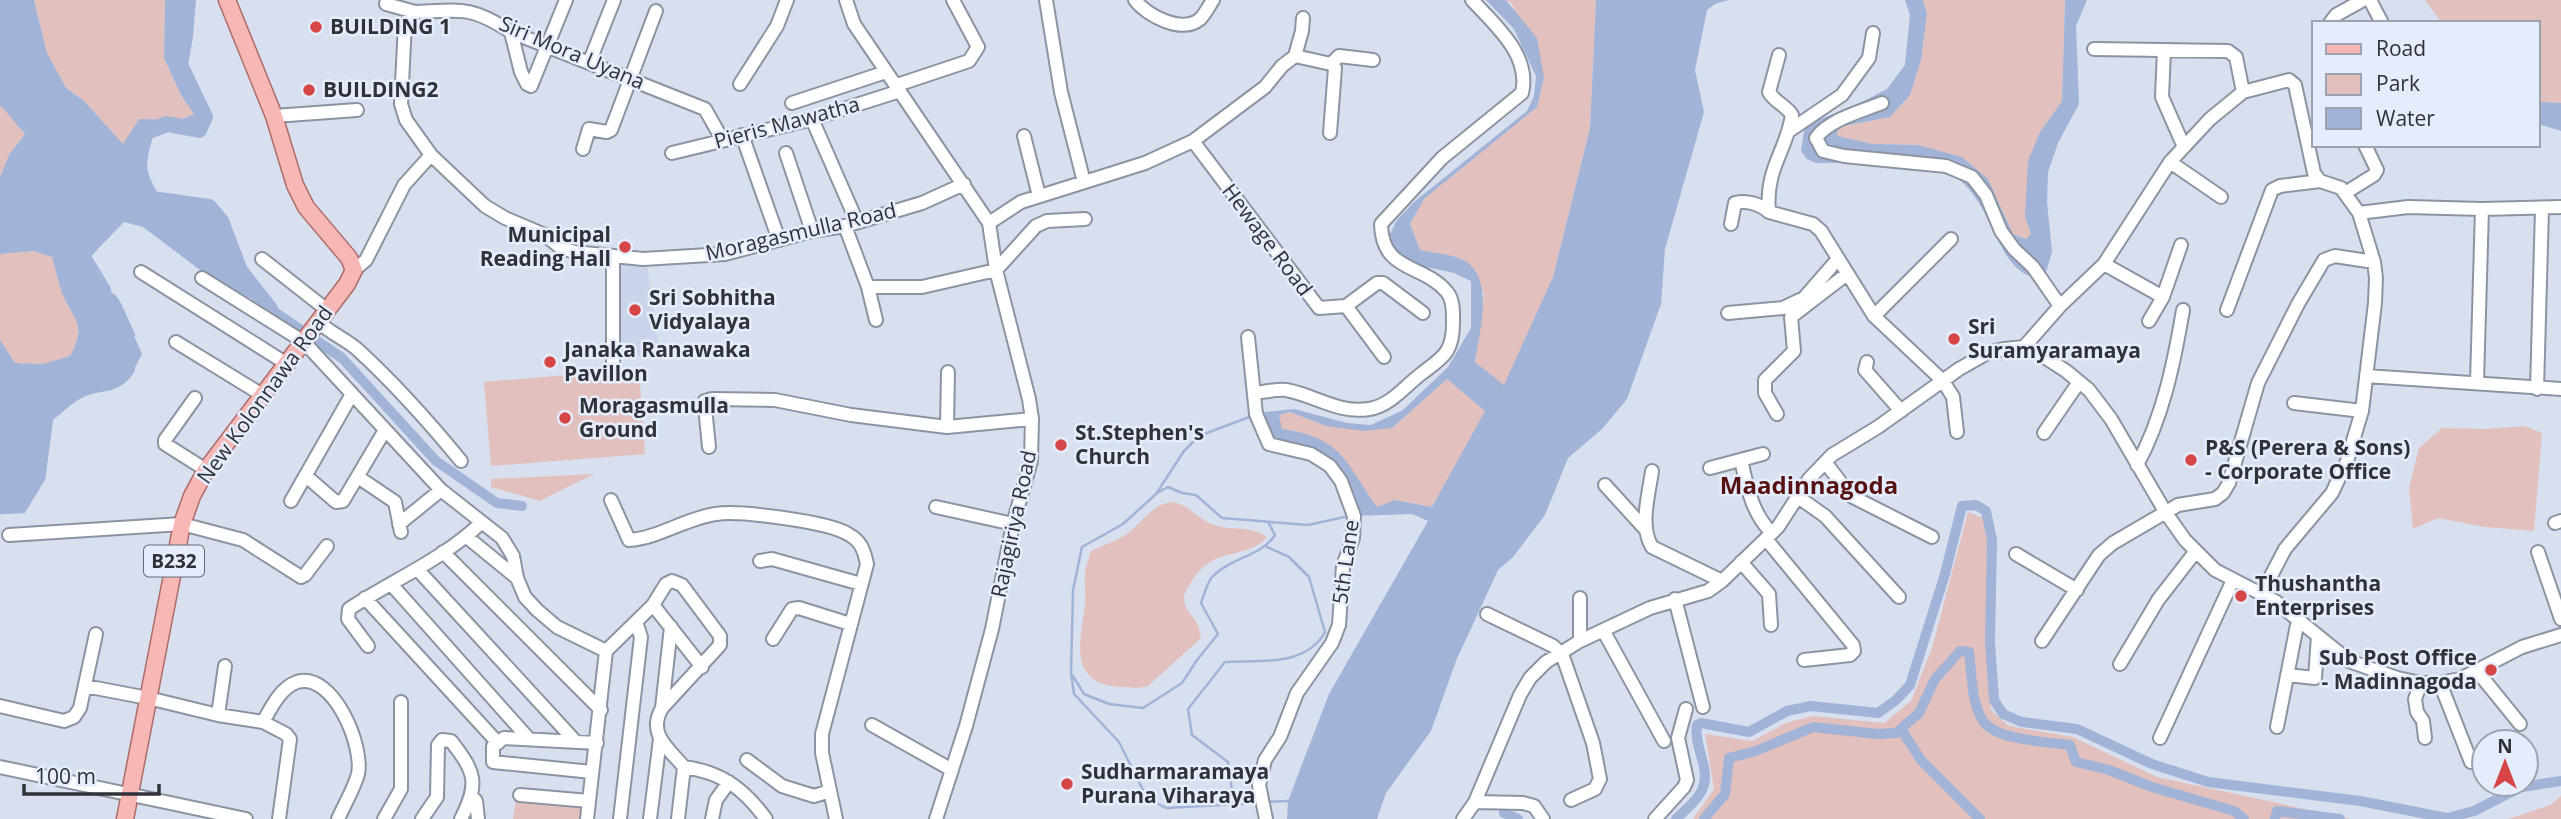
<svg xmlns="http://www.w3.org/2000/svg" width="2561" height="819" font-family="'Open Sans',sans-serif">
<rect width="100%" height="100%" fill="#d8e0ef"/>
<path fill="#cad5eb" d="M617,260L647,263L660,356H618Z"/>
<path fill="#e2c0bd" d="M34,0H165L164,58L181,95L194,114L181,120L139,119L123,145L84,101L66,88L47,53Z
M1506,0H1596L1590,128L1553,277L1504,386L1475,362L1484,293L1462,259L1420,250L1410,224L1424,199L1537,107L1544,78L1512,4Z
M1923,0H2065L2062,101L2040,132L2025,216L2031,234L2026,239L2013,234L1988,179L1918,145L1873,144L1837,136V129L1845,126L1890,117L1910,95L1921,60L1927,14Z
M2425,0H2561V103L2538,102V23H2442Z
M0,105L25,134L9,155L0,177Z
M34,251L52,257C56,270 58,283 63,295C75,323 87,324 70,356L44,364L15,363L0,340V254Z
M639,369L645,454L491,466L484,382Z
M1447,379L1486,411L1432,507L1396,500L1377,507L1363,487L1297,431L1281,429L1279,414L1290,412L1326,426L1392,428Z
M2525,426L2542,433L2534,531L2485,527L2438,518L2413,529L2409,488L2419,448L2442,428L2487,429Z
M594,474L540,501L491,487V479Z
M1172,502C1189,504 1200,522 1217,526C1237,531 1249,525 1267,537C1248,560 1216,545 1193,579C1189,586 1184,591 1184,599C1185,614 1199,617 1201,638L1148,686C1139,689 1131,687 1121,687C1068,684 1080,643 1085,605C1086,594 1084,583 1085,572C1086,565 1089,558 1091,551C1103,545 1117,541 1127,534C1142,523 1152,504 1172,502Z
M1968,512L1988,520V682L1991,710L2009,726L2073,737L2157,777L2351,819H1693L1714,789L1705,734L1752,741L1786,723L1813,716L1884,723L1911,701L1932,648Z
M517,792L585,796L582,819H513Z
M2561,796V819H2508L2550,805Z"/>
<path fill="#a1b3d7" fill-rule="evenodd" d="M0,0H34L47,53L66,88L84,101L123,144L139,119L181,120L194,114L181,95L164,58L165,0H188L185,36L180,65L205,117L199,130L167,124L146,132C137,162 134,172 152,199L209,207L221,221L240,271L270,309L208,276L143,227L124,222L90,257L99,274L120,304L142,354L129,379L112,390L83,395L52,419L44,479L24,512L0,513V340L15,363L43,364L70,356C87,324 75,323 63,295C58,283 56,270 52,257L34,251L0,254V177L9,155L25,134L0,105Z
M1486,0H1506L1537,38L1544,78L1537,107L1424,199L1410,224L1420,250C1433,253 1452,254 1463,260C1496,277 1479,333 1475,362L1504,385L1553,277L1590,128L1596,0H1729L1715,4L1707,10L1695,70L1704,112L1665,249L1661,304L1627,399L1602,429L1568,458L1545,515L1513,557L1498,570L1456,661L1431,731L1386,793L1377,819H1287L1288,801L1329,694L1428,521L1412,514L1353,516L1332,468L1313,448L1266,436L1264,412L1294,409L1347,423L1371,425L1403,410L1448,367L1471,328V281L1454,273L1403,262L1391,247L1389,236L1397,220L1414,202L1527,111L1534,96L1536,76L1514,29ZM1447,379L1485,411L1432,507L1395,500L1377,507C1346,463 1342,437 1282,429L1279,415L1290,412L1326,426L1363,431L1392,428Z
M1905,0H1923L1927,14L1921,60L1910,95L1890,117L1844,126L1838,129L1837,136L1873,144L1918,145L1962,157L1988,179L2013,234L2026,239L2031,234L2025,216L2028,161L2040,132L2062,101L2065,0H2087L2076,26L2079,104L2058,143L2048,172L2047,202L2052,252L2046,272L2038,278C1993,273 1995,193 1946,172C1912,158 1853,163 1816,163L1807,159L1801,151L1804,131L1810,123L1856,105L1887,89L1905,65L1910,15Z
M2538,102L2561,103V131L2538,124Z"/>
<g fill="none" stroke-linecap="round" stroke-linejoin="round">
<path stroke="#a1b3d7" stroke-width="2.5" d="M110,289L90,256L110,232
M114,295L120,304L134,335
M1252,416L1199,436L1184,451L1156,494L1123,524L1082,547L1073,590L1071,673L1074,694L1119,742L1147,798L1166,808L1260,803
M1159,492L1168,487L1182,493L1196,495L1222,518L1308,525L1349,516
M0,513L24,512L44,479L52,419C62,412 73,399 85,395C105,387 121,393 134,370
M1073,676L1084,694L1109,704L1143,708L1182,683L1197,660L1218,634L1201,603C1204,595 1207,583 1212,577C1231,557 1261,557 1275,535L1268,522
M1267,802L1288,801
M1234,804L1228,762L1192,735L1188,709L1225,662C1259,660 1306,667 1325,632L1309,577L1289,557L1267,547"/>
<path stroke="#a1b3d7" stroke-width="10" d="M270,309L342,358L436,461L497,503L522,506
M1901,729L1921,760L1980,819
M1504,813L1518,819
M1676,819C1684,811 1698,800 1702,790C1712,770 1693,746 1697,725L1701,723L1749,732L1787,711L1811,706L1878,713L1896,700L1910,685L1945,574L1962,506L1976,505L1986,511L1992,540L1990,642L1994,700L2003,714L2022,722L2077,729L2152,764L2208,782L2360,801L2447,818L2474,811L2521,787L2561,781
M1704,819L1725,794L1729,758L1756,751L1813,727L1877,734L1896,733L1919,713L1935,679L1960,651L1969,652C1972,674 1971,702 1983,721C1995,740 2048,742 2070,745L2076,762L2109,770L2152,787L2234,811L2244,819
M2275,819L2277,811L2340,819"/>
<path stroke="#a1b3d7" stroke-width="16" d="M188,0L185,36L180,65L205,117L199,130L167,124L146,132C137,162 135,172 152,199L209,207L221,221L240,271L270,309"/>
<defs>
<path id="minor" d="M387,0L386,4L415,12
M846,0L854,24L989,223L996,270L1029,399L1032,419L1031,461L1013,524L992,629L966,726L936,819
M1046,0L1061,92L1084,182
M1135,0C1147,16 1182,34 1200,19C1205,14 1209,6 1213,0
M2370,0L2382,23
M2330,23L2336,15L2363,0
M511,32L521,72L527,84L531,86L566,0
M2094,49L2228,51L2236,57L2243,92
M2164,50L2162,97L2184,147
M1779,55L1769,92C1774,102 1786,105 1792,115C1786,153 1765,168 1769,212L1813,224L1821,231L1874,316L1943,381L1953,397L1957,432
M1295,56L1302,31L1303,18
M589,63L614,0
M1331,64L1339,56L1373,60
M740,84L777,26L787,0
M897,85L969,61L978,47L953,0
M792,103L886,72
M1882,103C1862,111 1828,120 1816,138L1823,151L1844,156L1946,166L1972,177L1986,195L2001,231L2014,249L2033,267L2060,306
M274,116L357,110
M812,119L857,222
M1789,131L1842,95L1869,58L1873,33
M1330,133L1335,68L1331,64
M742,135L779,240
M1024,136L1039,196
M722,139L705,109L511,32C471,6 462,10 415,12L405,23L401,104L406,120L431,155L485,206L505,218L545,235L560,247L574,252L643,259L725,254L812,231L845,226L922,203L964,184
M1193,141L1319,308L1346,306L1377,283H1383L1423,313
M583,149L589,129L607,132L611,130L656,11
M672,153L812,119L900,91
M786,153L812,231
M2170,162L2221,197
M2345,193L2374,175L2377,170L2365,145
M2359,213L2408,207L2482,209L2561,207
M989,223L1021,202L1145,163L1193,141L1265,87L1282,66L1295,56L1331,64
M1731,224L1735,203C1747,200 1760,204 1769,212
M845,226L868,287H922L996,270L1036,226L1047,221L1085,219
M262,259L327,310
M2104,264L2163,297
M354,270L366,260L404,185L431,155
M141,272L287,364
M202,278L304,342L441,490L502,538L513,556L517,578L525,597L537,610L557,627L606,651
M868,287L876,320
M1346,306L1384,357
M2227,310L2272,190L2280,186L2320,181
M1728,313L1783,308L1804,298L1838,259
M1874,316L1951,239
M2149,321L2163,297L2181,245
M319,322C331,334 346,339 358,350C395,384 429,422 461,461
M1248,337L1256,414L1269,444L1311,454L1330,466L1341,481L1354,516L1353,538L1343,566L1339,625L1332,643L1297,693L1280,737L1265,760L1259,785L1266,819
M176,342L264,396
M2024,347L2060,306L2104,264L2170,162L2210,119L2243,92L2289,80L2295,85L2314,173L2320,181L2341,188L2359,213L2374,262L2376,278L2375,303L2362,411L2347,461L2332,493L2285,549L2262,593
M613,362V257
M1867,362L1865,370L1901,411
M2366,376L2561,389
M2477,382L2482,209
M2537,389L2542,209
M1254,393C1264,392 1277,389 1286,390C1315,395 1338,414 1369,409C1390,406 1404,387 1421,374C1443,357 1453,353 1453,323C1453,314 1454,300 1447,292C1423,263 1382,273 1381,224L1442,158L1522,93C1531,55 1495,25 1472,0
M195,398L165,440V444L206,470
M2294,403L2362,411
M1777,414L1765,393V380L1794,351L1791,317L1847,274
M947,427L948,372
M2044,433L2079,382
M709,447L705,407V401L712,399L775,400L851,415L947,427L1032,419
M1741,460C1747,486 1752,514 1772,533
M1825,462L1851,496L1932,537
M2137,465C2163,417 2174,363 2183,310
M1710,468L1763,454
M1652,471C1649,494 1639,526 1652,547L1722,581
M306,476L336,502L343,501L385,430
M358,477L395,502L401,532
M1605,485L1646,530
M1798,497L1825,516L1899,597
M611,500L629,540C659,538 686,518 716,514C739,510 829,522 848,534C861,541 864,550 867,564L822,734V753L836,819
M291,501L352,394
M936,507L1013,524
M2555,523L2561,521
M399,524L441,490
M9,535L182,524L243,540L301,577L305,575L327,546
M467,537L517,578
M1766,539L1853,645L1854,651L1850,655L1804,660
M443,552L601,710
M2538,552L2561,619
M2016,554L2077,590
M760,561L772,559L861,584
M1741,562L1769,594L1771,625
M418,570L576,742
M391,584L529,739
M365,598L498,743
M1580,598V641
M1675,599L1703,707
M653,605L702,667
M1487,614L1553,646L1562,654L1593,743L1600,779L1595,789L1571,800
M1603,630L1664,741
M773,639L792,609L799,608L850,624
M2042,641L2099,555L2113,543L2178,505L2215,499L2223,493L2229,483L2258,383L2298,304L2324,260L2335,256L2374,262
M368,646L348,619L349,609C393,580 442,560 481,523
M606,651L653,605L666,584L672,581L682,585L720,636V645L662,708C647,734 668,748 684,767C722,772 744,789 766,819
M2120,664L2158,600L2196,551
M2477,671L2520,724
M2287,675L2315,678L2318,636
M2421,683L2415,699L2417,712L2423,721L2425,738
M2440,683L2471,762
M85,686L148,698L218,715L263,722L286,734L290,739L279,819
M0,706L64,721L74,717L80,708L96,634
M662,708L671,627
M218,715L225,666
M263,722C271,708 280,688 297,682C333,671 364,746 358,774C354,789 344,805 338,819
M872,725L952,770
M2277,727L2298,620
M2160,738L2233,580
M747,760L782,786L814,796L830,791
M0,767L246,819
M592,772L493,762V746L504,738L597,743
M520,795L589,801
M472,797L476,801L478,819
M1475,802L1523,803L1534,806L1543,819
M384,819L401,789V702
M422,819L437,797L438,745L442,740L451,741C476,773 479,783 461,819
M587,819L606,651
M620,819L641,637L636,622
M650,819L660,739
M678,819L684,767
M712,819L716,800L729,782
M1463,819L1475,802L1520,695L1530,678L1546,662L1580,641L1650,608L1708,591L1722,581L1778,527L1809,479L1832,455L1878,427L1959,369L1989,352L2004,349L2024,347L2035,351L2066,371L2089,390L2111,419L2166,513L2185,540L2215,570L2275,601L2349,661L2397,678L2421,683H2440L2460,679L2522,647L2561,635
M1655,819L1684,787L1687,780L1678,738L1686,709"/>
<path id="major" d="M125,819L182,524L192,496L206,470L347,284L354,270L349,258L306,207L295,185L274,116L227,0"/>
</defs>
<use href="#minor" stroke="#8c94a2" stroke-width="16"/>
<use href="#major" stroke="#ad6b69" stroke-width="19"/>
<use href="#minor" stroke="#fff" stroke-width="12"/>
<use href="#major" stroke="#f7b8b5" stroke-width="16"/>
</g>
<g fill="#d64646" stroke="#e5edfc" stroke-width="2.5">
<circle cx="316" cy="27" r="7"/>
<circle cx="309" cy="90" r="7"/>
<circle cx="625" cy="247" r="7"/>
<circle cx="635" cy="310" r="7"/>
<circle cx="1954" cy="339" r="7"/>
<circle cx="550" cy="362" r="7"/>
<circle cx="565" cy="418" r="7"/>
<circle cx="1061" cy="445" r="7"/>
<circle cx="2191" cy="460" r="7"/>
<circle cx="2241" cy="596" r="7"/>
<circle cx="2491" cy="670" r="7"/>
<circle cx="1067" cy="784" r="7"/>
</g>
<g text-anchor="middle" stroke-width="5" stroke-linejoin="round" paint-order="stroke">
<rect fill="#e5edfc" stroke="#666a73" stroke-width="2" x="144" y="545.5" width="60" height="31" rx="5"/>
<g font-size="19" font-weight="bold" fill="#2f3238">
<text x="174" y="568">B232</text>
</g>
<g font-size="21" font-weight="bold" fill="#2f3238" stroke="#e5edfc" text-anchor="start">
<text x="330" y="34">BUILDING 1</text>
<text x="323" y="97">BUILDING2</text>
<text x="611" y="242" text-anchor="end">Municipal<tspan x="611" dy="24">Reading Hall</tspan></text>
<text x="649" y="305">Sri Sobhitha<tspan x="649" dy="24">Vidyalaya</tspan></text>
<text x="1968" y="334">Sri<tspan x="1968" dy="24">Suramyaramaya</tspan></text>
<text x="564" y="357">Janaka Ranawaka<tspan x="564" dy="24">Pavillon</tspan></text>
<text x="579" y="413">Moragasmulla<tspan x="579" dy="24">Ground</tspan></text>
<text x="1075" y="440">St.Stephen's<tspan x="1075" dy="24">Church</tspan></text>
<text x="2205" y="455">P&amp;S (Perera &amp; Sons)<tspan x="2205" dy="24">- Corporate Office</tspan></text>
<text x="2255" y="591">Thushantha<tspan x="2255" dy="24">Enterprises</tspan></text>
<text x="2477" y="665" text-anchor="end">Sub Post Office<tspan x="2477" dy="24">- Madinnagoda</tspan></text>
<text x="1081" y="779">Sudharmaramaya<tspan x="1081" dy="24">Purana Viharaya</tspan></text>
</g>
<g font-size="21" fill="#2f3238" stroke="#e5edfc">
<text transform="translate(572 53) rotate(23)" y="7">Siri Mora Uyana</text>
<text transform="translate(787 123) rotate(-15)" y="7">Pieris Mawatha</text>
<text transform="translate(801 232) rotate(-13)" y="7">Moragasmulla Road</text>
<text transform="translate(1267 240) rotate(53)" y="7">Hewage Road</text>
<text transform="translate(265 395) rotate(-54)" y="7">New Kolonnawa Road</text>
<text transform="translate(1014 524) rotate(-78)" y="7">Rajagiriya Road</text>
<text transform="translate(1346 562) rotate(-82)" y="7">5th Lane</text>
</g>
<g font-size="24" font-weight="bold" fill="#561113" stroke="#e5edfc">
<text x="1809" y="494">Maadinnagoda</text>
</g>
</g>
<rect x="2312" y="21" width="228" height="126" fill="#e5edfc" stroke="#9ca2ae" stroke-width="2"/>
<rect x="2326" y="44" width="35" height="10" fill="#f7b8b5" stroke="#9ca2ae" stroke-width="2"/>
<text x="2376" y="56" font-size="21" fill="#2f3238">Road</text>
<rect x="2326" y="74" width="35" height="21" fill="#e2c0bd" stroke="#9ca2ae" stroke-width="2"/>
<text x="2376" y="91" font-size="21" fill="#2f3238">Park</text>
<rect x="2326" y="108" width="35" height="21" fill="#a1b3d7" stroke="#9ca2ae" stroke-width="2"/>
<text x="2376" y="126" font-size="21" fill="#2f3238">Water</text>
<g transform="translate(2505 763)"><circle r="33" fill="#e5edfc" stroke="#9ca2ae" stroke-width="2"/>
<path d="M0-5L12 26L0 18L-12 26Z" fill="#d64646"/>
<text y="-10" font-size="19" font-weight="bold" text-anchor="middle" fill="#2f3238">N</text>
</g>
<path d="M24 784v10h135v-10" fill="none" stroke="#2f3238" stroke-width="3.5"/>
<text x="35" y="784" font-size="21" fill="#2f3238" stroke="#e5edfc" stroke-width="5" paint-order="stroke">100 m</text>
</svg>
